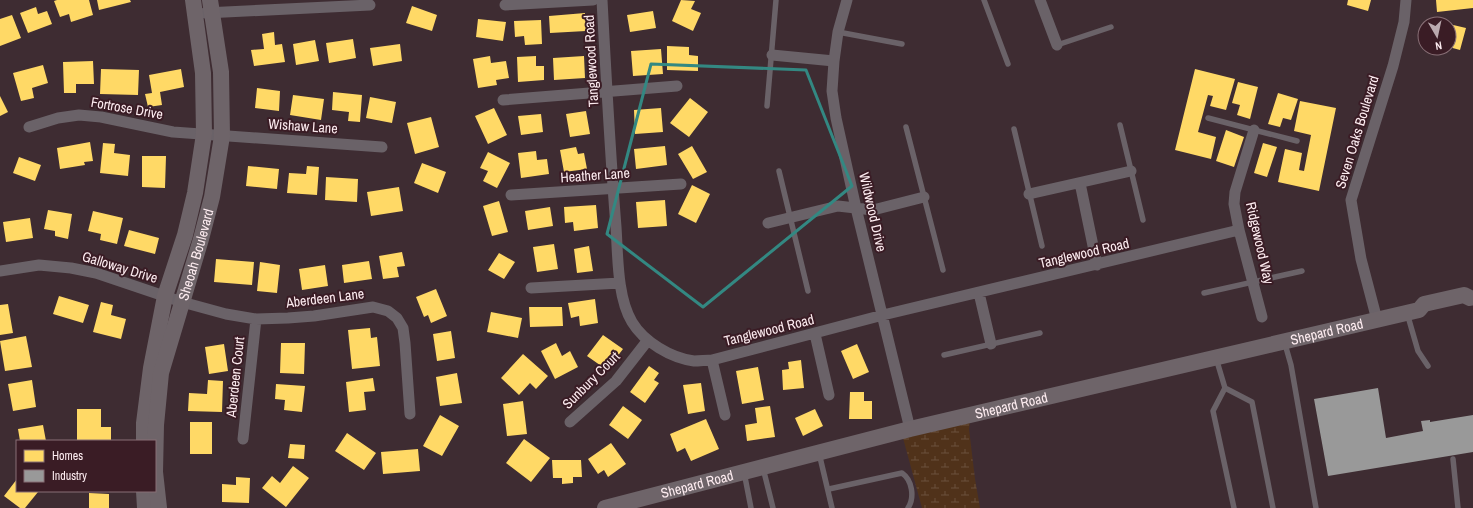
<svg xmlns="http://www.w3.org/2000/svg" width="1473" height="508" font-family="'Archivo Narrow',sans-serif">
<defs>
<pattern id="wetland-marsh" width="20" height="14" patternUnits="userSpaceOnUse"><rect width="20" height="14" fill="#50321a"/><path d="M1 5h8M5 5V1M11 12h8M15 12V8" fill="none" stroke="#6a503c"/></pattern>
</defs>
<rect width="100%" height="100%" fill="#3e2c32"/>
<path fill="url(#wetland-marsh)" d="M970,422L969,429L975,479L980,508H922L903,438Z"/>
<path fill="#ffd966" d="M57,0H89L93,15L71,22L69,14L60,17L54,1Z
M97,0H130L131,2L99,10Z
M681,0L695,1L691,9L701,13L693,31L672,21Z
M1348,0H1371L1368,11L1347,5Z
M1436,0H1473V8L1437,12Z
M412,6L437,15L432,31L406,23Z
M36,7L38,14L47,11L52,24L28,33L20,13Z
M653,11L656,28L630,32L627,15Z
M585,13L586,31L550,33L549,16Z
M12,15L21,38L0,46V19Z
M478,19L506,22L503,41L476,37Z
M541,20L542,44L525,45L524,36L515,37L514,21Z
M1435,20L1448,23V24H1434Z
M1449,24L1466,28L1460,50L1449,47Z
M274,32L275,45L282,44L285,62L254,66L251,50L264,49L262,34Z
M353,39L356,58L329,63L326,43Z
M315,40L319,61L296,65L293,44Z
M400,44L402,61L373,66L370,48Z
M667,46L689,47V55L698,56V71L667,70Z
M661,49L663,74L633,76L631,51Z
M490,56L491,63L506,61L509,78L496,80L497,85L478,88L473,59Z
M536,56V66H544V80L518,82L517,57Z
M584,56L585,78L554,80L553,58Z
M93,61L94,84H76V93H64L63,62Z
M43,65L48,83L32,88L34,98L21,101L13,73Z
M101,69L139,70L138,95L100,94Z
M181,69L184,87L160,92L162,105L148,107L145,94L152,93L149,75Z
M1195,69L1235,79L1226,110L1210,106L1213,96L1208,95L1198,132L1216,137L1211,159L1175,150Z
M1238,82L1258,87L1250,119L1237,115L1240,105L1232,103Z
M257,88L280,91L279,111L255,108Z
M333,92L362,95L360,122L348,121L349,112L332,110Z
M1278,93L1298,99L1291,120L1283,118L1280,127L1268,124Z
M293,95L324,99L321,120L290,115Z
M0,96L8,112L0,116Z
M370,97L396,102L392,123L366,118Z
M690,98L708,112L689,137L670,123Z
M1300,101L1336,108L1319,191L1278,182L1285,149L1302,153L1299,170L1304,171L1311,135L1294,131Z
M494,108L507,135L488,144L475,116Z
M661,108L663,132L635,134L634,110Z
M586,111L590,134L570,137L566,114Z
M541,114L543,132L521,135L518,116Z
M431,117L439,147L415,154L407,123Z
M1226,130L1244,137L1234,167L1216,161Z
M90,142L93,161L84,162L85,165L60,169L57,148Z
M103,143L115,144L114,153L130,155L128,176L100,173Z
M1263,143L1277,147L1267,177L1254,173Z
M665,146L667,165L636,169L634,149Z
M692,146L707,172L693,179L678,154Z
M576,147L578,154L584,153L587,169L564,172L560,150Z
M536,151L537,160L547,159L549,174L521,178L518,153Z
M488,152L510,163L497,188L483,181L488,171L480,168Z
M142,156H166L165,188L142,187Z
M19,157L41,165L35,181L13,173Z
M422,163L446,172L438,193L414,183Z
M248,166L279,169L277,189L246,186Z
M307,166L319,167L317,195L287,193L289,173L306,174Z
M326,177L358,179L357,202L325,200Z
M692,185L710,194L696,223L678,214Z
M399,187L403,211L371,216L367,192Z
M665,200L667,226L638,228L636,202Z
M499,201L508,232L492,236L483,206Z
M596,205L598,228L574,231L573,222L565,223L564,207Z
M550,207L553,226L528,230L525,211Z
M48,210L72,214L68,239L55,236V231L44,229Z
M93,211L123,218L117,244L100,240L101,234L88,231Z
M30,218L33,238L6,242L3,222Z
M129,230L159,238L155,254L124,246Z
M554,244L558,269L537,272L533,247Z
M589,246L593,271L577,273L574,249Z
M402,252L405,266L397,267L399,277L383,279L379,256Z
M499,253L515,262L504,279L488,270Z
M216,259L254,262L252,285L214,282Z
M369,261L372,279L344,283L342,265Z
M260,262L280,265L277,293L257,291Z
M325,265L328,286L302,290L299,269Z
M436,289L447,316L431,323L428,315L424,317L416,297Z
M59,296L89,305L83,323L53,314Z
M595,299L598,323L580,326L579,316L571,318L568,303Z
M101,302L113,305L111,315L126,319L121,339L93,332Z
M8,304L13,333L0,335V305Z
M529,307H562L563,326L530,327Z
M491,312L522,318L518,338L487,332Z
M370,328L371,338L377,337L380,366L352,369L348,330Z
M451,331L455,358L437,361L433,334Z
M603,335L623,349L607,370L587,356Z
M26,336L32,367L5,371L0,341Z
M281,343H305L304,374L280,373Z
M556,343L562,356L570,351L578,367L555,379L541,351Z
M224,344L228,371L209,374L205,347Z
M857,344L869,372L853,379L841,351Z
M523,354L548,376L536,389L530,383L519,395L501,378Z
M801,360L804,388L783,390L782,370L789,369L788,362Z
M649,366L659,373L654,380L659,383L645,403L630,392Z
M758,367L764,400L742,404L736,371Z
M457,373L462,403L440,406L436,377Z
M373,378L375,391L364,392L366,410L349,412L346,382Z
M32,380L36,407L13,411L8,384Z
M208,380L223,381L222,412L188,411L189,393L207,394Z
M701,383L705,411L688,414L683,385Z
M276,384L305,386L302,412L284,410L285,400L275,399Z
M850,392H864V401H872V419H849Z
M523,401L527,434L507,436L503,404Z
M623,406L642,420L628,439L609,425Z
M770,406L775,437L747,441L745,425L757,423L755,408Z
M77,409H101V427H111V440H77Z
M815,409L823,426L803,436L795,418Z
M440,415L459,426L442,456L423,446Z
M706,419L719,449L691,461L685,448L677,452L670,434Z
M190,422H212V454H190Z
M43,425L46,441H20L18,429Z
M347,433L376,453L364,470L335,451Z
M524,439L550,458L531,482L506,463Z
M611,443L626,464L608,477L604,470L598,474L588,459Z
M290,444L305,445L304,459L288,458Z
M418,449L420,471L383,474L381,452Z
M552,460H581L582,477H573V483L562,484V478H553Z
M293,466L309,478L286,507L262,488L272,476L280,483Z
M236,477L250,478L249,503L222,502V484L236,485Z
M17,479V491H36L38,492L25,508H20L4,496Z
M89,493L109,494V508H89Z"/>
<path fill="#999" d="M1378,388L1386,438L1423,431L1421,421L1430,420V422L1473,415V452L1328,476L1314,399Z"/>
<g fill="none" stroke-linecap="round" stroke-linejoin="round">
<path stroke="#6a6268" stroke-width="5.5" d="M984,0L1008,64
M838,32L902,44
M1057,45L1111,27
M767,106L776,0
M1208,118L1297,141
M1120,125L1143,220
M906,127L943,270
M1014,129L1042,246
M779,171L808,291
M1204,293L1302,271
M1407,313L1418,351L1428,366
M1285,344L1291,365L1316,508
M944,355L1040,333
M1216,358L1225,388L1252,402L1273,508
M1225,388L1213,411L1234,508
M819,453L832,508
M1453,459L1458,508
M763,468L773,508
M744,472L751,508
M829,489L902,473C912,480 915,497 908,508"/>
<path stroke="#6a6268" stroke-width="11" d="M602,0C606,76 610,151 616,227C618,256 617,297 632,322C644,342 671,358 694,361C700,361 706,360 712,360L883,315L1239,230
M847,0L838,32L834,61L832,91L836,118L856,208L910,429
M1040,0L1057,45
M505,5L593,0
M205,13L370,5
M772,55L834,61
M503,100L677,86
M29,127L58,118L79,115L101,117L173,132L382,147
M1254,130L1235,192L1234,204L1239,230L1262,317
M1080,183L1097,265
M1029,194L1131,171
M511,195L681,184
M768,223L838,206L873,210L924,197
M0,271L39,265L71,268L96,273L182,302L226,314L256,319L288,318L314,316L373,307L388,311L397,318L403,328L405,343L410,414
M531,288L620,283
M979,293L991,344
M1377,320L1361,259L1351,200L1393,66L1404,22L1406,0
M815,334L829,395
M712,360L725,415
M570,422L616,381L648,340
M243,439L256,319"/>
<g stroke="#6e6469" stroke-width="16">
<path d="M144,441V423L151,368L165,296L185,235L195,193L204,134L203,73L193,0"/>
<path d="M144,491L145,508"/>
<path id="s1" d="M159,508L155,472L156,425L161,373L201,239L212,197L222,136L221,72L210,0"/>
<path id="s2" d="M605,508L910,429L1419,310L1424,304L1464,295L1470,298"/>
</g>
</g>
<path fill="none" stroke="#338882" stroke-width="3" stroke-linejoin="round" d="M651,64L806,70L852,186L703,307L607,234Z"/>
<g text-anchor="middle" stroke-width="4" stroke-linejoin="round" paint-order="stroke">
<g font-size="14" fill="#fdecf0" stroke="#3a1c25">
<text transform="translate(591 61) rotate(-93)" y="5">Tanglewood Road</text>
<text transform="translate(127 108) rotate(10)" y="5">Fortrose Drive</text>
<text transform="translate(303 126) rotate(4)" y="5">Wishaw Lane</text>
<text transform="translate(1357 132) rotate(-73)" y="5">Seven Oaks Boulevard</text>
<text transform="translate(595 175) rotate(-4)" y="5">Heather Lane</text>
<text transform="translate(873 212) rotate(77)" y="5">Wildwood Drive</text>
<text transform="translate(1260 243) rotate(77)" y="5">Ridgewood Way</text>
<text transform="translate(1084 253) rotate(-13)" y="5">Tanglewood Road</text>
<text dy="5" stroke="none"><textPath href="#s1" startOffset="259">Sheoah Boulevard</textPath></text>
<text transform="translate(120 267) rotate(17)" y="5">Galloway Drive</text>
<text transform="translate(325 298) rotate(-7)" y="5">Aberdeen Lane</text>
<text transform="translate(769 330) rotate(-14)" y="5">Tanglewood Road</text>
<text dy="5" stroke="none"><textPath href="#s2" startOffset="743">Shepard Road</textPath></text>
<text transform="translate(235 377) rotate(-84)" y="5">Aberdeen Court</text>
<text transform="translate(591 380) rotate(-45)" y="5">Sunbury Court</text>
<text dy="5" stroke="none"><textPath href="#s2" startOffset="419">Shepard Road</textPath></text>
<text dy="5" stroke="none"><textPath href="#s2" startOffset="95">Shepard Road</textPath></text>
</g>
</g>
<rect x="16" y="440" width="140" height="52" fill="#3a1c25" stroke="#886f76"/>
<rect x="24" y="450" width="20" height="12" fill="#ffd966" stroke="#886f76"/>
<text x="52" y="460" font-size="12" fill="#fdecf0">Homes</text>
<rect x="24" y="470" width="20" height="12" fill="#999999" stroke="#886f76"/>
<text x="52" y="480" font-size="12" fill="#fdecf0">Industry</text>
<g transform="translate(1437 36) rotate(171)"><circle r="19" fill="#3a1c25" stroke="#886f76"/>
<path d="M0-3L7 15L0 10L-7 15Z" fill="#baa9ae"/>
<text y="-6" font-size="11" font-weight="bold" text-anchor="middle" fill="#fdecf0">N</text>
</g>
</svg>
